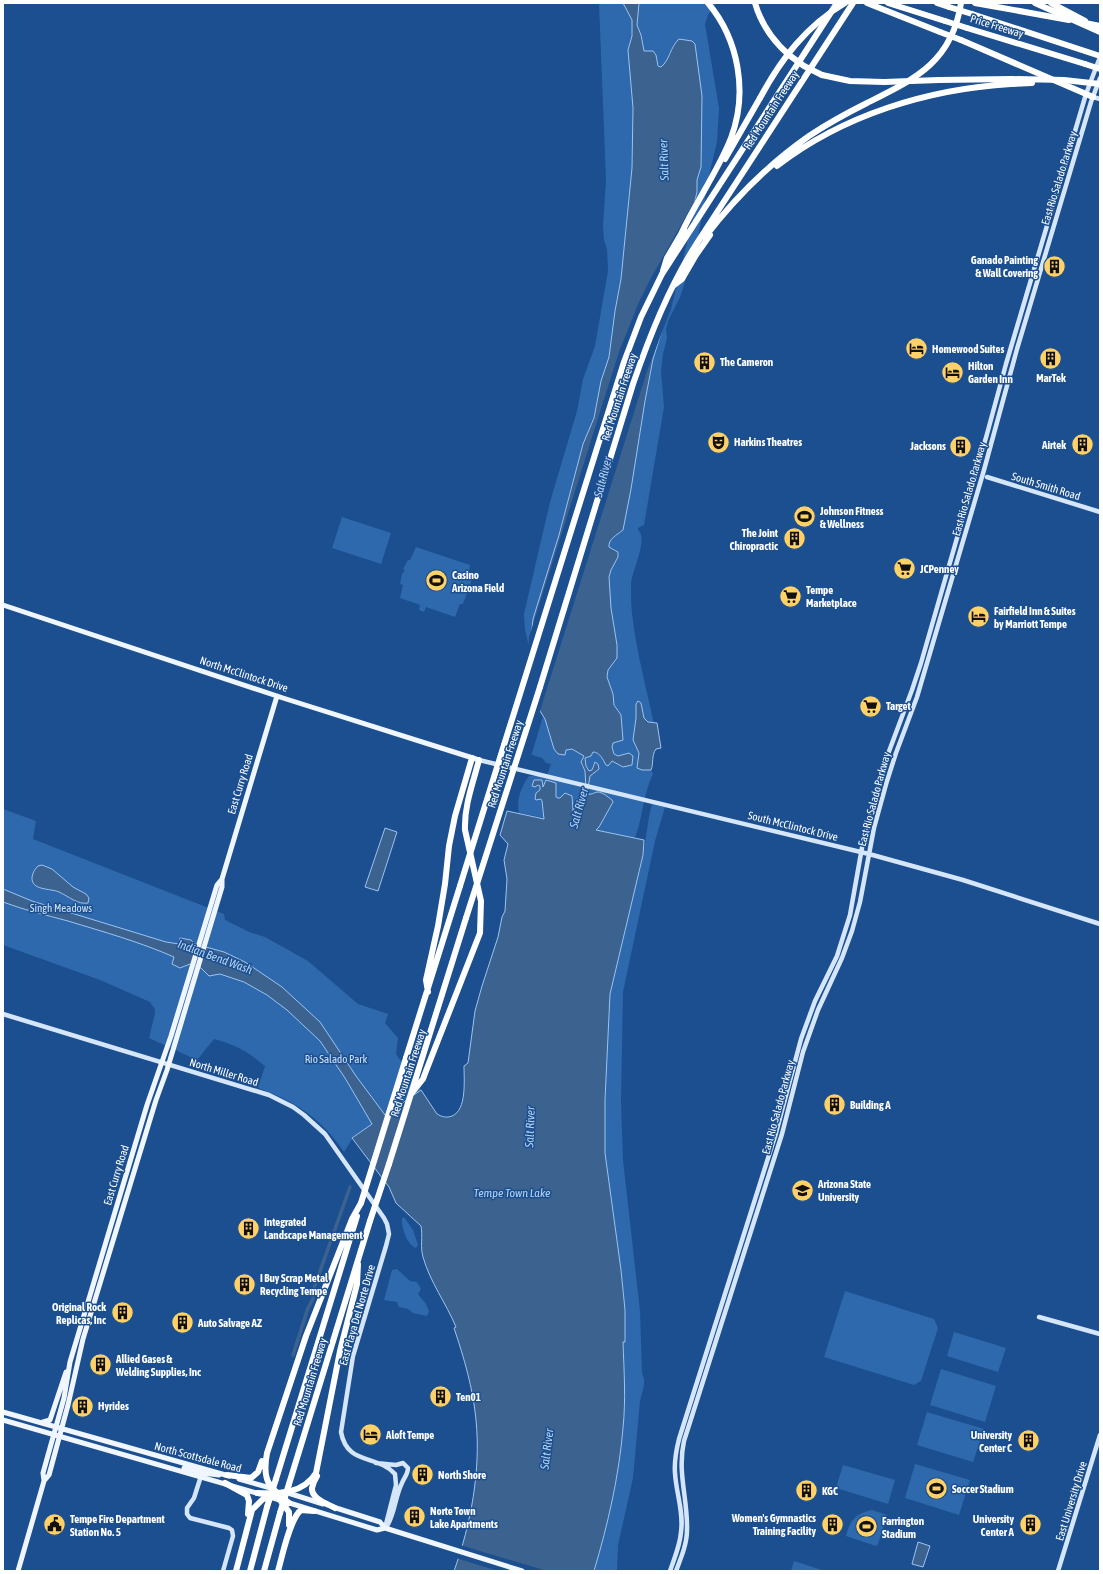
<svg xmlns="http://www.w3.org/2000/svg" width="1103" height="1574" font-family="'Asap Condensed',sans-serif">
<rect width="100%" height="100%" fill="#1b4f8f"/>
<path fill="#2e69ad" d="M599,3H623L632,20V36L628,50L633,108L632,168L621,279L615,311L609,357L601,381L594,418L583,444L559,535L533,619L530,651L525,630L524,614L550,502L577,411L583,379L595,346L608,271L607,249L604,240L603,226L606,180Z
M639,3H716L708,15L705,24L719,108L717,142L711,167L696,248L680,297L669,319L666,329L667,338L663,354L661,371L664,407L644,525L638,528V530C649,538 631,573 631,585C631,594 631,604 632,613C636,650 646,687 654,724C642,721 643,713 641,703L636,704V718L633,739L639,753L637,768L642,770H651L653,774C643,794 643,817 635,838L596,830L597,792L591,795L587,794L590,776L593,773V764L592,770L589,771L586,766L585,758L591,756L593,752C600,752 603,760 606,765L612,761L623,767L629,753L618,756L614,754L612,747L621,715L614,705L613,694L607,677L608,670L617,658V645L611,608L609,577L611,570L618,557L615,549L609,547L608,545L645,401L653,359L669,308L697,192V180L701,167L674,43L665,64L661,67L644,51L641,35L637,25Z
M342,517L391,533L381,564L332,548Z
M416,547L470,565L468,577L472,579L463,604H460L455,617L426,607L424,612L419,610L420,605L400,598L403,585L400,584L402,574L405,570L403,569L408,560H410Z
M543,716L566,750L572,749L584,756L581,765L585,771L586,788L584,795L578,799L573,811V799L558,798L556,797V783L543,787V783L534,780L532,787L537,785L540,786L539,799L542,801L544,818L519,813C516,800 521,787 529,776L547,775L551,764L546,763L542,758L532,755V753Z
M652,804L665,807L655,841L623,992L621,1102L623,1160L640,1311L642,1373L644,1379V1386L640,1401L633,1478L618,1545L617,1571H594C608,1524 619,1476 623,1427C626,1399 624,1371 623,1342H625V1310L621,1270L605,1153V1100L610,994L643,855L649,817Z
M3,809L36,821L33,839L224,914L225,920L249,932L265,937L308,961L358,1004L388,1014L385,1023L398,1038L396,1054L421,1090L354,1136L344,1152C321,1118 295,1101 258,1088L265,1066C245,1050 238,1046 214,1039L197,1060L149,1038L155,1013V1009L150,1002L100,980L3,945Z
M404,1217L413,1230L418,1245L416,1248C407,1245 401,1227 402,1218Z
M397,1269L410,1281L417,1282L421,1289L418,1294L426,1304L429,1311L427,1316L413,1313L408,1309L399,1307L397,1302L384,1300L392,1270Z
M845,1291L934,1319L938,1328L921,1381L914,1385L824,1357Z
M954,1332L1006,1348L998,1372L947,1356Z
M941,1369L996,1386L985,1422L930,1405Z
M927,1412L984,1429L973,1462L917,1445Z
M915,1464L970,1480L959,1515L905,1498Z
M843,1465L895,1480L888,1504L836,1488Z
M872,1510L887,1515L878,1544L876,1546L846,1536C850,1520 856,1513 872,1510Z
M794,1561L825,1571H791Z"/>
<path fill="#3c6290" stroke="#9cc4f0" d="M623,3H639L637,25L641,35L644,51H653L656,55L658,66L661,67C670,60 670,47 679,39L692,41L695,44L702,96L701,167L697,180V192L669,308L653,359L645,401L631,489L623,530C617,535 608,539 609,547L618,552V557L611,570L609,577L611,608L617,645V658L608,670L607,677L613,694L614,705L621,715L623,740L613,743L612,747L614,754L618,756L629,753L633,756L632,765L623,767L612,761L608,766L606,765C603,760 600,752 593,752L591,756L585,758L586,766L589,771L592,770L595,762L598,764L599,769L590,776L587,794C592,795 593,793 597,792C603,792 608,797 612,800L613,802L599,827L596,830L644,840L643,855L610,994L605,1100V1153L621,1270L625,1310V1342H623C624,1371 626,1399 623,1428C619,1476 608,1524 594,1571H454C471,1524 481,1470 476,1420C473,1388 464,1358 454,1328L456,1327C446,1303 430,1282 423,1257C420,1247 423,1236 421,1226L396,1203L389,1187L352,1138L372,1124L345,1078L320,1041L287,1010L267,995L244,982L220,974L209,976L201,968L190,964L180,968L172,964L174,957C140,942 104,932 68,921C46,915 24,910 3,902V889L32,901L166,942L179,944L180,938L191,940L195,944L224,952L245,962L282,987L320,1022L356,1076L385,1115L421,1090L437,1114C442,1117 447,1118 452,1116C467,1110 464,1080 464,1066L468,1063L475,1011L482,986L498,937L502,917L505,911L507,879L504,860L508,844L500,835L507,811L544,819L542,801L541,799L536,800L535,799L536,793L540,790V786L538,785L535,787L532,786L534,780H542L543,787L546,780L556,783V797L558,798H560L565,793L572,796L573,811L578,799L584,795L586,788L585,771L581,762L584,756L572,749L566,750L565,755L558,754L554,749L545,719L531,697L530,651L533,619L559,535L583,444L594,418L601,381L609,357L615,311L621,279L632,168L633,108L628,50L632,36V20Z
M638,701L641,703L644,718L648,722L657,723L661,748L656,749C651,756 654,763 651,770H642L637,768L639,753L633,740L636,718V704Z
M385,828L397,832L378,891L365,887Z
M42,865L52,869L73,887L86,894L89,898L88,903C78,905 68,896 59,892C50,888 31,891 32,877C33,872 35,869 38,866Z
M918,1542L930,1546L923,1567L912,1564Z"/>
<path fill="#1b4f8f" d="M699,193L671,309L647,371L539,714L529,698L528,651L529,637L619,352L639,302L651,278Z
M460,1545L547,1571H498L456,1558Z"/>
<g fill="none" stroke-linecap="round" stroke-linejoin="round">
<path stroke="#3c6290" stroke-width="3.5" d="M293,1355L308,1308L313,1299V1291L350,1187"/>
<path stroke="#d6e6fa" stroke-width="4.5" d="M1093,97L1100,99
M987,477L1100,512
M479,760L869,854L963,880L1100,924
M3,1014L269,1095L293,1107L304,1115L325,1134L384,1218L387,1224L389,1234L386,1246L353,1356L341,1432C347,1466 378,1454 395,1474L396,1485L385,1528
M1039,1317L1100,1334
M376,1463L396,1465L403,1463L408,1468C408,1474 404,1478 402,1483C395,1497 395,1513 387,1526
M201,1476L194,1498L187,1508V1514L190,1518L229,1528L232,1530L233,1536L223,1571
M670,1571C674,1559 680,1546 681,1532C684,1512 676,1493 675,1473C674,1461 676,1451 679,1439L776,1133L801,1039L815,1001L837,956L850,915L863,842L871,812L885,762L912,690L921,663L987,434L1006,364L1086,94L1100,57
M676,1571C681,1558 687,1544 687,1530C688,1499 677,1473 684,1441L782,1134L803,1052L818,1010L842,958L852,931L860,902L874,828L887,781L896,753L917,697L984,470L1017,349L1091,102L1100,78
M1058,1571L1100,1435"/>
<path stroke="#f0f6ff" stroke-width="5" d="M3,605L283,698L476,759
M3,1412L229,1476
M3,1420L260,1494
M43,1422L50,1420L66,1372
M184,1468L199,1472L203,1469
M201,1476L203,1473L219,1475
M239,1479L274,1489
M44,1481L49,1475L68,1405L83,1339L156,1100L167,1070L222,887V879L277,696
M285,1492L323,1504
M270,1497L377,1530L385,1528
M333,1507L380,1522L385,1528L522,1571
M18,1571L44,1481L43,1473L64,1398L70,1362L147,1105L171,1036L217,885L222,879"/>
<path stroke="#fff" stroke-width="6" d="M755,3C761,24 773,41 789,55
M867,3L940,32
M888,3L945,21
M937,3L949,7
M975,3L1069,20
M972,14L1100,56
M1080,22L1100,26
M967,28L1085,64
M961,40L1093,97
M822,75L850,81L884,82
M939,80L1011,79
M725,159L760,98
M777,166C843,115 928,89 1011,84
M682,232C697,200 718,171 731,138C748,93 739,40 708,3
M705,237C734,199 769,164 809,136C827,124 847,113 867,103C915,79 952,62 961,3
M663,271L667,258L684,229
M674,285L682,279L696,255L710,235
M540,687L633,384C650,335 669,287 697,243L853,3
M504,745L624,362L641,317L662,274L837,3
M428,992L426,980L438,926L445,884L449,846L455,816L472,758
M406,1058L460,886
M411,1094L423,1079L426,1071L480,933L481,901L465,830C464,806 473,783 479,760
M389,1164L466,918
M227,1475L251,1478L258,1472L262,1461
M317,1476C315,1479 313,1484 312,1488C311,1499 328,1504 335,1508
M276,1479L357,1216
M225,1483L247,1495L249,1501L248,1514
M289,1484L370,1221
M257,1493C279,1494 303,1494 316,1473L340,1351L357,1284L358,1264
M280,1500L289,1512V1525
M289,1503C268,1487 262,1480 267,1453L306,1336L352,1219L361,1203
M236,1571L252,1510L263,1499L274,1496
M250,1571L267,1507
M264,1571L280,1513
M278,1571C282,1557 290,1518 301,1510L314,1511"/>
<path stroke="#fff" stroke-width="6" d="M1035,3L1100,32
M1051,3L1085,21
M949,7L972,14
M945,21L967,28
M940,32L961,40
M789,55L804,66L822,75
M1085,64L1100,69
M1011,79L1064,80L1100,84
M884,82L939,80
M1011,84L1032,83
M760,98C781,59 806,26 845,3
M460,886L504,745
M466,918L540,687
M361,1203L406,1058
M370,1221L389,1164
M267,1507L276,1479
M280,1513L289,1484"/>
</g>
<defs>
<symbol id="building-disc" viewBox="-11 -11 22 22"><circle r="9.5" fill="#ffd166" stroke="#1b4f8f"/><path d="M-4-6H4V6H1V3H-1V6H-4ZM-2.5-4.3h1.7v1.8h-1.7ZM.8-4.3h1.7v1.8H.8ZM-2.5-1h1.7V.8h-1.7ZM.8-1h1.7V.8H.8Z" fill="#111"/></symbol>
<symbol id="hotel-disc" viewBox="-11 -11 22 22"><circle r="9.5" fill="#ffd166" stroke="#1b4f8f"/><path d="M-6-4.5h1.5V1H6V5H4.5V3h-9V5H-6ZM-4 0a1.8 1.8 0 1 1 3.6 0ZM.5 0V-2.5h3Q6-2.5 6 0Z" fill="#111"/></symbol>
<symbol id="theatre-disc" viewBox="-11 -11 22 22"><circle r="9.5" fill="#ffd166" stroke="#1b4f8f"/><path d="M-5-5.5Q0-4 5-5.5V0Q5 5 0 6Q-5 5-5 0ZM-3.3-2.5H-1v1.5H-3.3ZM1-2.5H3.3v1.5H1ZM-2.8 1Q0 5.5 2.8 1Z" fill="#111"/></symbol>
<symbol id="stadium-disc" viewBox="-11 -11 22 22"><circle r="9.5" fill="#ffd166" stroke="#1b4f8f"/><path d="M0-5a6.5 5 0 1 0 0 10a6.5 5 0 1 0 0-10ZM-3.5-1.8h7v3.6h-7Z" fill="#111"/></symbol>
<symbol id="supermarket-disc" viewBox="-11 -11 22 22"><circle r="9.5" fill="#ffd166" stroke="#1b4f8f"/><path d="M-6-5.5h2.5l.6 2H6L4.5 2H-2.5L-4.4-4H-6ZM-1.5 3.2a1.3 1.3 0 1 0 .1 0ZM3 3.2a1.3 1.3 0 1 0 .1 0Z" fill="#111"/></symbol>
<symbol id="university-disc" viewBox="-11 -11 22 22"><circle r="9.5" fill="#ffd166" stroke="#1b4f8f"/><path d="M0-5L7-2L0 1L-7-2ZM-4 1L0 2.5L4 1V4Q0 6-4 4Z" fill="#111"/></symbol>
<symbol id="civic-disc" viewBox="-11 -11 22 22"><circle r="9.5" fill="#ffd166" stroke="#1b4f8f"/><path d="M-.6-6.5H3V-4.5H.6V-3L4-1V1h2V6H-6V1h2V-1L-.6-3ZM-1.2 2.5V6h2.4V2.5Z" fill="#111"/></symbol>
</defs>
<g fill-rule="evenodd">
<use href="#building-disc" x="1042" y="254" width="25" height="25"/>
<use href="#hotel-disc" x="904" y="336" width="25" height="25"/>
<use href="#building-disc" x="1038" y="346" width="25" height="25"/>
<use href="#building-disc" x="692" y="350" width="25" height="25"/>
<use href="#hotel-disc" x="940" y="360" width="25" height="25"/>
<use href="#theatre-disc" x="706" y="430" width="25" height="25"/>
<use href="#building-disc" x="1070" y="432" width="25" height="25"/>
<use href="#building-disc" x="948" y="434" width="25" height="25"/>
<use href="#stadium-disc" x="792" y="504" width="25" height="25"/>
<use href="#building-disc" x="782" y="526" width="25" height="25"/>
<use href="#supermarket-disc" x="892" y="556" width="25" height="25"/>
<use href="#stadium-disc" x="424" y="568" width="25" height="25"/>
<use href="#supermarket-disc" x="778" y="584" width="25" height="25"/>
<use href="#hotel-disc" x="966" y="604" width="25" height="25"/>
<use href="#supermarket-disc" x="858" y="694" width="25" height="25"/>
<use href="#building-disc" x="822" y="1092" width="25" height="25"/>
<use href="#university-disc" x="790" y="1178" width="25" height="25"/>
<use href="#building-disc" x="236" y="1216" width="25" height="25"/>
<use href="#building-disc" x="232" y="1272" width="25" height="25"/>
<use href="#building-disc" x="110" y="1300" width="25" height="25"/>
<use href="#building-disc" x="170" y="1310" width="25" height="25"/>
<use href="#building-disc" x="88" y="1352" width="25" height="25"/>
<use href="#building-disc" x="428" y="1384" width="25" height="25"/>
<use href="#building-disc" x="70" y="1394" width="25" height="25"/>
<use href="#hotel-disc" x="358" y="1422" width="25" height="25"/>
<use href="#building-disc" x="1016" y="1428" width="25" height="25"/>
<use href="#building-disc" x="410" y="1462" width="25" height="25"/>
<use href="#stadium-disc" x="924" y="1476" width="25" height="25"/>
<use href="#building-disc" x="794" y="1478" width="25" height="25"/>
<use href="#building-disc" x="402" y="1504" width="25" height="25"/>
<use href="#building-disc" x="820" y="1512" width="25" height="25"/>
<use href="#civic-disc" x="42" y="1512" width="25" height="25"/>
<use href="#building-disc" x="1018" y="1512" width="25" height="25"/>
<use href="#stadium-disc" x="854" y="1514" width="25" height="25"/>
</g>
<g text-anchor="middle" stroke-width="3" stroke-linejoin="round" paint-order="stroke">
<g font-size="11" fill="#fff" stroke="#1b4f8f">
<text transform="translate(997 26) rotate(17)" y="4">Price Freeway</text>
<text transform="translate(771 110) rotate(-57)" y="4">Red Mountain Freeway</text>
<text transform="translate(1059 178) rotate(-73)" y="4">East Rio Salado Parkway</text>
<text transform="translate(619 397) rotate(-72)" y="4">Red Mountain Freeway</text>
<text transform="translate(1046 486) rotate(17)" y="4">South Smith Road</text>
<text transform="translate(969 489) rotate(-74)" y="4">East Rio Salado Parkway</text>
<text transform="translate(244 674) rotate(18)" y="4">North McClintock Drive</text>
<text transform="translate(505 764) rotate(-72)" y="4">Red Mountain Freeway</text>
<text transform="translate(240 784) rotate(-73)" y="4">East Curry Road</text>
<text transform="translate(874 799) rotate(-75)" y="4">East Rio Salado Parkway</text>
<text transform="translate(793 826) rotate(14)" y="4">South McClintock Drive</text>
<text transform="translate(224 1072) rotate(17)" y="4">North Miller Road</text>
<text transform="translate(408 1073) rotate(-72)" y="4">Red Mountain Freeway</text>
<text transform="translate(778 1107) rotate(-75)" y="4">East Rio Salado Parkway</text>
<text transform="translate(116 1175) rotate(-73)" y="4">East Curry Road</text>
<text transform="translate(357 1315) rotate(-74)" y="4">East Playa Del Norte Drive</text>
<text transform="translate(310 1382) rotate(-73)" y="4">Red Mountain Freeway</text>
<text transform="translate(198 1457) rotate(15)" y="4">North Scottsdale Road</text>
<text transform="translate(1071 1501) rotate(-73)" y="4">East University Drive</text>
</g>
<g font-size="11" font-weight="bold" fill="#fff" stroke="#1b4f8f" text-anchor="start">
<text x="1038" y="264" text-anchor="end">Ganado Painting<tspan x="1038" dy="13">&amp; Wall Covering</tspan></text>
<text x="932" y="353">Homewood Suites</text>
<text x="720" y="366">The Cameron</text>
<text x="968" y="370">Hilton<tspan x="968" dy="13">Garden Inn</tspan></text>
<text x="1051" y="382" text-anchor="middle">MarTek</text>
<text x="734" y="446">Harkins Theatres</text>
<text x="1066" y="449" text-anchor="end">Airtek</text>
<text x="946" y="450" text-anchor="end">Jacksons</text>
<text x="820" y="515">Johnson Fitness<tspan x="820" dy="13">&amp; Wellness</tspan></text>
<text x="778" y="537" text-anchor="end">The Joint<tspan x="778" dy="13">Chiropractic</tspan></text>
<text x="920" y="573">JCPenney</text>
<text x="452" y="579">Casino<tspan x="452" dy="13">Arizona Field</tspan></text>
<text x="806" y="594">Tempe<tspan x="806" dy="13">Marketplace</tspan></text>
<text x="994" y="615">Fairfield Inn &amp; Suites<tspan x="994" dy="13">by Marriott Tempe</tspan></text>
<text x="886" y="710">Target</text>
<text x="850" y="1109">Building A</text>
<text x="818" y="1188">Arizona State<tspan x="818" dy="13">University</tspan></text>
<text x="264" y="1226">Integrated<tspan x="264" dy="13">Landscape Management</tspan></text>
<text x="260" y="1282">I Buy Scrap Metal<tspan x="260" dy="13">Recycling Tempe</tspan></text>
<text x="106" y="1311" text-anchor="end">Original Rock<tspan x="106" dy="13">Replicas, Inc</tspan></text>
<text x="198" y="1327">Auto Salvage AZ</text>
<text x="116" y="1363">Allied Gases &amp;<tspan x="116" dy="13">Welding Supplies, Inc</tspan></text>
<text x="456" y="1401">Ten01</text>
<text x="98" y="1410">Hyrides</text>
<text x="386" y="1439">Aloft Tempe</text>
<text x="1012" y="1439" text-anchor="end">University<tspan x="1012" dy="13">Center C</tspan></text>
<text x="438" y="1479">North Shore</text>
<text x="952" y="1493">Soccer Stadium</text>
<text x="822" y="1495">KGC</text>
<text x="430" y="1515">Norte Town<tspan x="430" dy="13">Lake Apartments</tspan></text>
<text x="816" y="1522" text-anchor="end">Women's Gymnastics<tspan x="816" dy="13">Training Facility</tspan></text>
<text x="70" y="1523">Tempe Fire Department<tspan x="70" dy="13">Station No. 5</tspan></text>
<text x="1014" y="1523" text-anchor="end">University<tspan x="1014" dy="13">Center A</tspan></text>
<text x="882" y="1525">Farrington<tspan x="882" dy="13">Stadium</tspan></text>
</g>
<g font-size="11" fill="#cfe3fa" stroke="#1b4f8f">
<text x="61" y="912">Singh Meadows</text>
<text x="336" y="1063">Rio Salado Park</text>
</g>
<g font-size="12" font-style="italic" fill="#b5d3f5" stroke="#1b4f8f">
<text transform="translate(664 160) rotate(-92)" y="4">Salt River</text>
<text transform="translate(603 477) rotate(-76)" y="4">Salt River</text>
<text transform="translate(579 808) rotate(-74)" y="4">Salt River</text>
<text transform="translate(215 957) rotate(20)" y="4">Indian Bend Wash</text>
<text transform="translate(530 1127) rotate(-88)" y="4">Salt River</text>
<text x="512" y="1197">Tempe Town Lake</text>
<text transform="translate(547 1449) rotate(-83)" y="4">Salt River</text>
</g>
</g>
<rect width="1103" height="1574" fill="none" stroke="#ffffff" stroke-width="8"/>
</svg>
